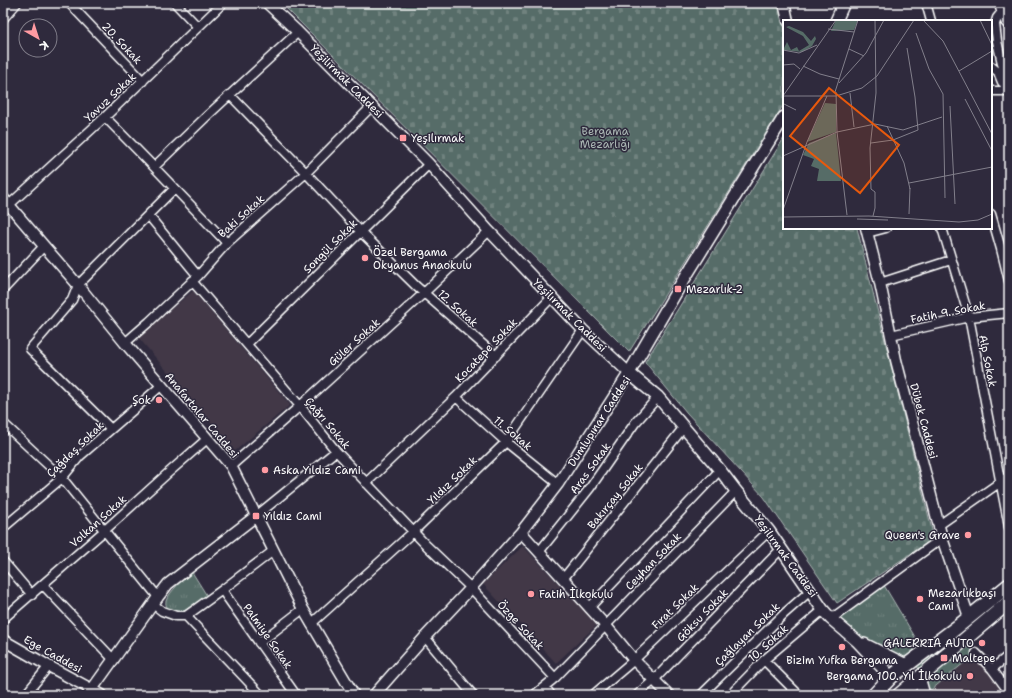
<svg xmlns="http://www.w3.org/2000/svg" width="1012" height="698" font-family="'Shantell Sans',sans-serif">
<defs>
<pattern id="cemetery-stones" width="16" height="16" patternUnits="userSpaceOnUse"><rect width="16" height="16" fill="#566c67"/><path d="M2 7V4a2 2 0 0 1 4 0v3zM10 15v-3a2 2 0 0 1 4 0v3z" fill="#6f827e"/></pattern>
<pattern id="park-tufts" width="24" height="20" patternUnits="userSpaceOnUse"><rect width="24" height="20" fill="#566c67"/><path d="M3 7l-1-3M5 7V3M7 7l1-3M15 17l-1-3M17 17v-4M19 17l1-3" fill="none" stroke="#6f827e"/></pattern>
</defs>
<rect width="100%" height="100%" fill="#2f2a3d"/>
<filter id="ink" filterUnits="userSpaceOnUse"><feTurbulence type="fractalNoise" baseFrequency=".025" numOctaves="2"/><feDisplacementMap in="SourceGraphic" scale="8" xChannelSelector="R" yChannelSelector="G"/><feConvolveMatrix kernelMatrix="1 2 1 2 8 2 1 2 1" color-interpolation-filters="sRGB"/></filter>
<g filter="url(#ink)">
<path fill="#423847" d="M193,291L290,405L235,451L138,337Z
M523,546L597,625L556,663L483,584Z
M974,655L989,672L1006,695H934L931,690Z"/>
<path fill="#566c67" stroke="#aab6b3" d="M1009,591V598L921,672L916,665Z"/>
<path fill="url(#cemetery-stones)" stroke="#aab6b3" d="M281,3H782L784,21V104L629,352Z
M784,138V228H857L934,538L837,603L764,497L687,413L645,362Z"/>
<path fill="url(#park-tufts)" stroke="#aab6b3" d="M192,572L207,596L181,613C177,614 175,613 172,611C168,609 165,606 166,601C168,594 185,576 192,572Z
M882,582L924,652L906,665L857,641L831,619Z
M965,640L976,653L931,690L919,677Z"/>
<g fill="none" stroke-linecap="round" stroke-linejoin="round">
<defs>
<path id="minor" d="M69,3L143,81
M175,3L198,27
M926,3L931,21
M999,3C1001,12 1003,20 1009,27
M1001,13L997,18L995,24L997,41L1004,72L1005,91
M3,19L17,3
M991,66L998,72L1002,82
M991,91H1005L1009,89
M230,95L306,173L360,231L417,287L424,293L496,356
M105,117L154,167L227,243
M154,167L208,115L298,32
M9,205L105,117L223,3
M991,214L1001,249L1009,281
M148,215C165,235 181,256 198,276
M942,228L969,317L1009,527
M867,233L886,228
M192,281L300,406L336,451L427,546L471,588L555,678
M880,283L951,260
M3,290L44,246
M891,335L969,317L1009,313
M125,343L149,322L198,276L227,243L306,173L372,106
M247,344L429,164
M456,397L506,442L558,484
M3,423L62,478L158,597
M111,429L30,349L72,300L78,285L175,188
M231,466L300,406L424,293L489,231
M366,483L435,417L456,397L552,297
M256,516L336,451
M939,525L1009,476
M3,528L62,478L80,456L162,385
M539,552L590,488L635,423L658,397
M3,561L32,595
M563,579L684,427
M43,585L114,660
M222,590L296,695
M153,604L162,611L176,616H186L222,590L273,551
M589,608L720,470
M186,616L261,695
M3,619L104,531L167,474L207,439
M831,619L942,538
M311,624L413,532L506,442L583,330
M425,637L473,695
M259,643L303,609
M976,653L992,669L1009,692
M764,660L799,695
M992,669L1009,655
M545,687L551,695
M25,695L49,666
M534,695L555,678L736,491
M593,695L634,660L769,531
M637,695L654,680L781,549
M701,695L785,613L810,591
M730,695L764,660L823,610"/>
<path id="tertiary" d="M267,3L298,32L429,164L489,231L583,330L629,373L558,484L521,532L471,588L425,637L374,695
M784,3L788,21
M3,198L44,246L78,285L125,343L231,466L303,609L354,695
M866,228L880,283L896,360L942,538L969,617
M521,532L606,626L634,660L669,695
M3,640L45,664L102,695
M88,695L158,597L168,584L256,516"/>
<path id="secondary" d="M836,21L844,3
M784,117L678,289L629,373L658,397L720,470L736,491L769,531L823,610L831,619L857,641L891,677
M864,644L906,665
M919,677L924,695"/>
<path id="primary" d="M874,695L891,677L956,628L1009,585
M899,695L1009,602"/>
</defs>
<use href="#minor" stroke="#fff" stroke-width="11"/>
<use href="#tertiary" stroke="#fff" stroke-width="13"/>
<use href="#secondary" stroke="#fff" stroke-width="14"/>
<use href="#primary" stroke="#fff" stroke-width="16"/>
<use href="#minor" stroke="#2f2a3d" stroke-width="8"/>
<use href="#tertiary" stroke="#2f2a3d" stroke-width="10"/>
<use href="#secondary" stroke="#2f2a3d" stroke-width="11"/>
<use href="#primary" stroke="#2f2a3d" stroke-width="13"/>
</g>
</g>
<g fill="#ff9aa2" stroke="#2f2a3d" stroke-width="1.5">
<rect x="399" y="134" width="8" height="8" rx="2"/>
<circle cx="365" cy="258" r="4"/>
<rect x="674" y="285" width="8" height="8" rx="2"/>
<circle cx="159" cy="400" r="4"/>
<circle cx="265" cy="470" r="4"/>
<rect x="252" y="512" width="8" height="8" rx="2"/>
<circle cx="968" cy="535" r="4"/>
<circle cx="531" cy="594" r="4"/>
<circle cx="920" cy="599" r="4"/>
<circle cx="982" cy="643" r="4"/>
<circle cx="842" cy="647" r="4"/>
<rect x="940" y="654" width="8" height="8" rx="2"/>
<circle cx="970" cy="676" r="4"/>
</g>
<g text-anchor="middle" stroke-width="3" stroke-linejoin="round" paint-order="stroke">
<g font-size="11" fill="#fff" stroke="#2f2a3d">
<text transform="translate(122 43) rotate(47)" y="4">20. Sokak</text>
<text transform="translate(347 81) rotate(45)" y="4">Yeşilırmak Caddesi</text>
<text transform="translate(110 97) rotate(-43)" y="4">Yavuz Sokak</text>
<text transform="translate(241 216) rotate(-42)" y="4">Baki Sokak</text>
<text transform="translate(330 246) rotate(-45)" y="4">Songül Sokak</text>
<text transform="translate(458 308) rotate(42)" y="4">12. Sokak</text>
<text transform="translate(948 312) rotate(-11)" y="4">Fatih 9. Sokak</text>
<text transform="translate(570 315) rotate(45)" y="4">Yeşilırmak Caddesi</text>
<text transform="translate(354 342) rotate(-42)" y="4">Güler Sokak</text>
<text transform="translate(486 350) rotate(-46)" y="4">Kocatepe Sokak</text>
<text transform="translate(988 361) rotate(79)" y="4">Alp Sokak</text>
<text transform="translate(202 415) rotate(50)" y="4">Anafartalar Caddesi</text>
<text transform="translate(599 421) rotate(-57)" y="4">Dumlupınar Caddesi</text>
<text transform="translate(924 421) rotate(75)" y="4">Dübek Caddesi</text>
<text transform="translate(328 423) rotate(50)" y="4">Çağrı Sokak</text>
<text transform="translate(513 433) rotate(40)" y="4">11. Sokak</text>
<text transform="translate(75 449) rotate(-44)" y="4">Çağdaş Sokak</text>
<text transform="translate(590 468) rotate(-54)" y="4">Aras Sokak</text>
<text transform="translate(452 480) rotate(-44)" y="4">Yıldız Sokak</text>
<text transform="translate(615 496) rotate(-51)" y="4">Bakırçay Sokak</text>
<text transform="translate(98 521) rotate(-42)" y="4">Volkan Sokak</text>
<text transform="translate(786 556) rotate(54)" y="4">Yeşilırmak Caddesi</text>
<text transform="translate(653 561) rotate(-46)" y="4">Ceyhan Sokak</text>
<text transform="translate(675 606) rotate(-44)" y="4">Fırat Sokak</text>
<text transform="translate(702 615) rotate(-46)" y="4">Göksu Sokak</text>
<text transform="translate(521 625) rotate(47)" y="4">Özge Sokak</text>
<text transform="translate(747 634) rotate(-44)" y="4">Çağlayan Sokak</text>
<text transform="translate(268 636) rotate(55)" y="4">Palmiye Sokak</text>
<text transform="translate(768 643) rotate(-42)" y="4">10. Sokak</text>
<text transform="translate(53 654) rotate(29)" y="4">Ege Caddesi</text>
</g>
<g font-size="11" fill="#aab6b3" stroke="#2f2a3d">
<text x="605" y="135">Bergama<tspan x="605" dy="13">Mezarlığı</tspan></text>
</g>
<g font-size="11" fill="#fff" stroke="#2f2a3d" text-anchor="start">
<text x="411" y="142">Yeşilırmak</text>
<text x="373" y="256">Özel Bergama<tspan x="373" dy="13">Okyanus Anaokulu</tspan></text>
<text x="686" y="293">Mezarlık-2</text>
<text x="151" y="404" text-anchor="end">Şok</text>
<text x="273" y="474">Aska Yıldız Cami</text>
<text x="264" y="520">Yıldız Cami</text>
<text x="960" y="539" text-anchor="end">Queen's Grave</text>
<text x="928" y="597">Mezarlıkbaşı<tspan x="928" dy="13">Cami</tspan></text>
<text x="539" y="598">Fatih İlkokulu</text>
<text x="974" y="647" text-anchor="end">GALERRIA AUTO</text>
<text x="952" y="662">Maltepe</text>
<text x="842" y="664" text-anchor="middle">Bizim Yufka Bergama</text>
<text x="962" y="680" text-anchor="end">Bergama 100. Yıl İlkokulu</text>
</g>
</g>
<g transform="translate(783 20)">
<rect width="209" height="209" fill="#2f2a3d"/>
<path d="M42,83L53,84V112L24,122ZM53,113L58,161H34L36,149L28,146L31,139L20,135L26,123Z" fill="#566c67"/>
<path d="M53,0H75L71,10L48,11ZM6,6L20,12L28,21L32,16L33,19L29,26L36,22L19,32L0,30L4,22L8,30L14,27L16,31L26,25L20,16L3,7Z" fill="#566c67"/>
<path fill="none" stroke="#827f8b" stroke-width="1" d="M140,0L160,21L209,114M197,0L209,25M45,9L71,12M133,13L146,49L160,74L162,178M124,28L132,77L135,110M66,29L81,36M0,30L16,33L34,25M0,45L11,44L17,49M20,46L37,54L56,59M176,51L209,31M56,63L83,33L101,0M52,72L75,0M67,73L71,107M0,76H53L79,68L94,56L131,0M0,76L53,0M182,79L209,131M1,84L13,90M167,86L172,184M104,106L121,143L127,169M88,123L110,120L135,110M0,136L54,112L53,72M126,163L209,147M0,190L24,122L44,76M126,194L127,168M64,195L54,112L92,104L120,110L159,97M90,196L92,188V172L88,169L87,128L93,73L92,0M0,197L86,196L176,202L195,200L209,194M74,199L105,200"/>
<path fill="#e8590c" fill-opacity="0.15" stroke="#e8590c" stroke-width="2" d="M46,68L116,125L77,173L7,116Z"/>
<rect width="209" height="209" fill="none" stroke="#fff" stroke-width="2"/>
</g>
<rect width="1012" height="698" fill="none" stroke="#2f2a3d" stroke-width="16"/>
<rect x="8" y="8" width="996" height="682" fill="none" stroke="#fff" stroke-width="1.5" filter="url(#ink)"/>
<g transform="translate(38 38) rotate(141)"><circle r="19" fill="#2f2a3d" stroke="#827f8b"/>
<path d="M0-3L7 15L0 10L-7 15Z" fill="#ff9aa2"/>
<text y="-6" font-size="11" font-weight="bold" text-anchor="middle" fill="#ffffff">K</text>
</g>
</svg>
